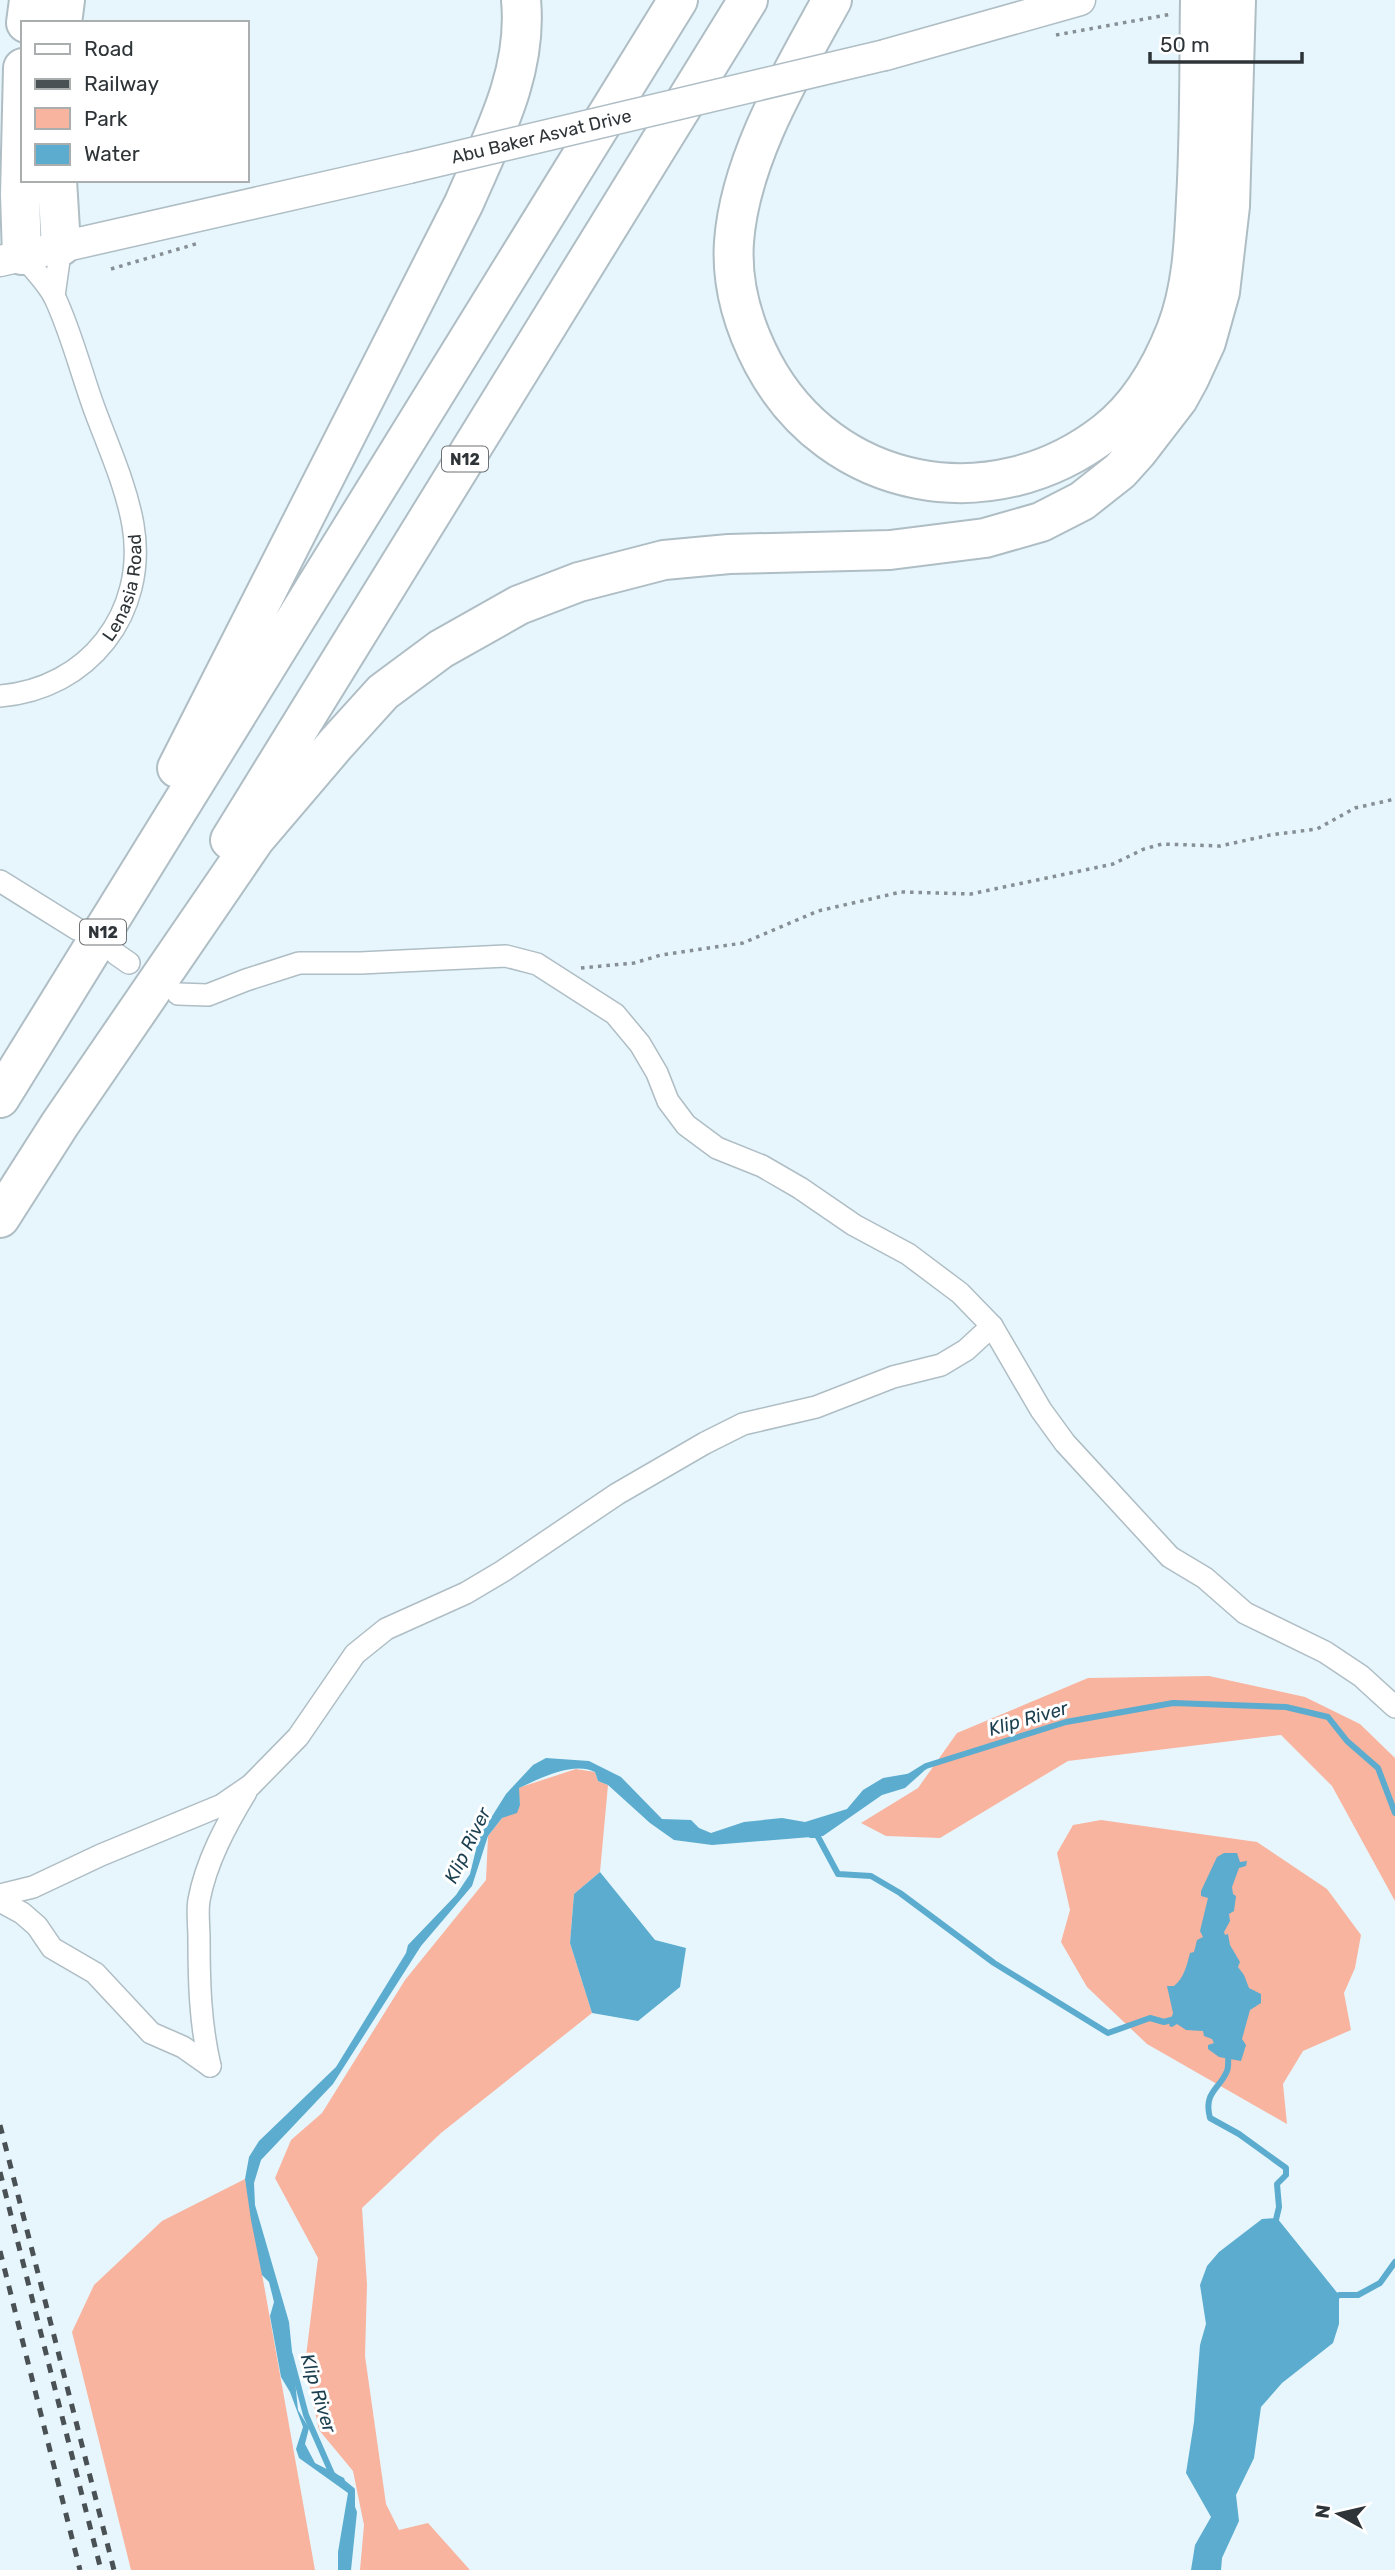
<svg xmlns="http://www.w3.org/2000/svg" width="1395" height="2570" font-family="Rubik,sans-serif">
<rect width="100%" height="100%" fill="#e7f6fd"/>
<path fill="#f8b49e" d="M1209,1676L1305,1697L1360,1724L1395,1758V1901L1332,1786L1281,1735L1068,1761L940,1838L886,1836L861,1823L918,1788L957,1733L1088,1678Z
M576,1769L595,1772L598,1781L608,1785L600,1872L574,1894L570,1943L592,2013L441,2133L362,2208L367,2285L365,2356L386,2504L399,2530L428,2523L470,2570H360L364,2525L353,2471L319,2430L305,2365L318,2258L275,2178L291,2140L322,2113L405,1980L486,1880L488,1836L502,1818L520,1805L518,1788Z
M1101,1820L1257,1842L1327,1889L1361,1935L1355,1968L1344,1993L1351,2030L1303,2051L1283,2084L1287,2124L1147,2044L1087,1987L1061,1942L1070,1910L1057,1853L1073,1825Z
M245,2179L315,2570H131L72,2332L94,2285L162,2221Z"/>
<path fill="#5baccf" d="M546,1758L589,1761L621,1777L662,1819L691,1820L699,1828L711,1833L744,1822L782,1818L805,1822L847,1809L863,1790L883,1778L924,1771L905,1788L882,1795L823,1836L712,1845L674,1840L650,1823L608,1785L598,1781L595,1772C573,1761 539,1779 519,1788L520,1805L517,1813L502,1818L488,1836L472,1886L421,1946L333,2084L261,2160L254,2183L255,2205L289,2322L298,2410L309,2428L305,2444L315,2463L344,2478L357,2512L351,2570H338V2552L348,2493L299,2458L296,2449L303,2427L290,2392L281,2377L270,2316L274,2302L269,2282L262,2275L251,2220L245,2179L249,2157L259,2141L336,2067L406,1953L408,1945L456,1895L470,1874L479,1837L506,1794L533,1765Z
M1224,1853H1237L1240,1862L1247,1861L1246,1866L1239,1868L1232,1887L1233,1894L1236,1896L1234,1911L1229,1914L1230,1921L1224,1932L1225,1935L1228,1934L1230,1945L1240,1962L1238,1967L1244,1975L1249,1988L1261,1994V2003L1250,2010L1242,2039L1246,2045L1241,2061L1219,2057L1208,2049V2045L1214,2043L1212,2039L1204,2036L1203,2031L1186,2030L1177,2024L1172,2027L1169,2026L1173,2013L1167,1986H1174C1184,1978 1187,1965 1190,1953L1194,1952L1197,1940L1203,1937L1200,1931L1208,1898L1201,1896V1891L1217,1857Z
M600,1872L655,1940L686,1948L680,1987L638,2021L592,2013L570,1943L574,1894Z
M1277,2218L1339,2295V2324L1333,2343L1282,2383L1261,2407L1254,2458L1236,2495L1239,2521L1222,2558L1221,2570H1191L1195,2545L1211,2517L1186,2473L1194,2422L1200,2345L1206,2324L1200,2285L1207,2266L1219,2252L1262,2219Z"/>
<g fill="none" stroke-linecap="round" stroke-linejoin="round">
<path stroke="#5baccf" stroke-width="6" d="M910,1776L926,1766L1066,1722L1173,1703L1286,1707L1328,1717L1347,1741L1378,1768L1395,1813
M811,1835H817L838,1874L871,1876L900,1893L994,1963L1108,2033L1150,2018L1164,2022L1178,2018
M1228,2053C1228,2058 1229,2066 1227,2071C1220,2089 1203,2092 1210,2118L1239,2134L1286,2168V2175L1277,2184L1279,2207L1275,2224
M1333,2300L1339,2295H1358L1380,2283L1395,2262
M290,2355L306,2415L332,2474L352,2490V2509"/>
<defs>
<g id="minor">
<path d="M54,296L61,246"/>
<path id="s1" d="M0,696C88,689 148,613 133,525C126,485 108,446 94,408C81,372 71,332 55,298C48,283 33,269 22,255"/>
<path d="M0,881L77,929"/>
<path d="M116,954L129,963"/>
<path d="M178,994L208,995L246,980L299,963H360L506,956L537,964L615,1014L640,1044L657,1073L668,1101L686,1125L717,1148L762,1166L800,1188L854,1225L908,1254L960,1293L992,1326L1041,1410L1065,1443L1170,1557L1205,1578L1245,1613L1325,1652L1361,1676L1395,1707"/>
<path d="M0,1895L33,1887L101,1855L222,1805L251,1785L298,1737L355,1654L386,1629L466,1593L503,1571L617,1494L705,1443L743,1424L816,1407L893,1377L941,1365L966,1350L992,1326"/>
<path d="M0,1901L22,1913L37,1926L52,1948L95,1973L151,2033L183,2047L210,2066"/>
<path d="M210,2066C200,2023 199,1981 199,1938C199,1926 197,1912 199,1900C206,1862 226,1825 246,1792"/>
</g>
<path id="secondary" d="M885,55L1080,0
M0,261L409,168"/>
<path id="motorway" d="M832,0C792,73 740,158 734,242C731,286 743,325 763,363C831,491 992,521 1106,432C1138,407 1161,368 1176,330C1192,289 1194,244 1196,200C1200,134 1199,67 1200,0
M26,23L29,0
M62,23L65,0
M57,180L61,246
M22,255L20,195L23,68
M177,768L464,203C492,138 528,73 521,0
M230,840L748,0
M0,1098L678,0
M0,1218L60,1124L255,839L335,745L383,692L441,649L519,605L579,582L664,560L729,554L890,550L985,538L1041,522L1082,501L1120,471L1138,451L1178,399L1189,379L1206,342L1220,292L1230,206L1236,0"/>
</defs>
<use href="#minor" stroke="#afbdc4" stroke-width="24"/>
<use href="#secondary" stroke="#afbdc4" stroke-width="33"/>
<use href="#motorway" stroke="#afbdc4" stroke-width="42"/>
<path stroke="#858f94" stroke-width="3.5" stroke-dasharray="3.5 5" stroke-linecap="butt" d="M1056,35L1172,14
M111,269L199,243
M581,968L634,963L661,955L743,943L818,911L901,892L971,894L1113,864L1144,849L1162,844L1220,846L1270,835L1317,829L1355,808L1395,799"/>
<use href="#minor" stroke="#fff" stroke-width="21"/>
<use href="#secondary" stroke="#fff" stroke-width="30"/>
<use href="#motorway" stroke="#fff" stroke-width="38"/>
<path stroke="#4a5155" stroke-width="5" stroke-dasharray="9 9" stroke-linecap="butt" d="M0,2125L114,2570
M0,2172L101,2570
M0,2251L80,2570"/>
<defs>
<g id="secondary-bridge">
<path id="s2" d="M409,168L885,55"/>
</g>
</defs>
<use href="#secondary-bridge" stroke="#afbdc4" stroke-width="33" stroke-linecap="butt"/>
<use href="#secondary-bridge" stroke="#fff" stroke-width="30"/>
</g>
<g text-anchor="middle" stroke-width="6" stroke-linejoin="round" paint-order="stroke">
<g fill="#fff" stroke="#6d7173" stroke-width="2">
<rect x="442" y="446.5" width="46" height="25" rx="5"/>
<rect x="80" y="919.5" width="46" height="25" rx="5"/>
</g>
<g font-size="16" font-weight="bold" fill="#2e3437">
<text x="465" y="465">N12</text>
<text x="103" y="938">N12</text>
</g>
<g font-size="18" fill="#2e3437" stroke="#fff">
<text dy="6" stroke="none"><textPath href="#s2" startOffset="136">Abu Baker Asvat Drive</textPath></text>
<text dy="6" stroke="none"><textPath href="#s1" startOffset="180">Lenasia Road</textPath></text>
</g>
<g font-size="19" font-style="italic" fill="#1b3f4f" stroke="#fff">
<text transform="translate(1028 1718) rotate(-16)" y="7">Klip River</text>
<text transform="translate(467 1845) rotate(-64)" y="7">Klip River</text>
<text transform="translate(319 2393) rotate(73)" y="7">Klip River</text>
</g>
</g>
<rect x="21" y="21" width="228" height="161" fill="#ffffff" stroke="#abaeaf" stroke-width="2"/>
<rect x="35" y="44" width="35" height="10" fill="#ffffff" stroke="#abaeaf" stroke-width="2"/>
<text x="84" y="56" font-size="21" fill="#2e3437">Road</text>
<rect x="35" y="79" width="35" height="10" fill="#4a5155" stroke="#abaeaf" stroke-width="2"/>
<text x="84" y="91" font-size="21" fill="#2e3437">Railway</text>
<rect x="35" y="108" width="35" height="21" fill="#f8b49e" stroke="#abaeaf" stroke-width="2"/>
<text x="84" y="126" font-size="21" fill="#2e3437">Park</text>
<rect x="35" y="144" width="35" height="21" fill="#5baccf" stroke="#abaeaf" stroke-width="2"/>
<text x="84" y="161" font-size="21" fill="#2e3437">Water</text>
<g transform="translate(1339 2514) rotate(278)" stroke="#ffffff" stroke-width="5" paint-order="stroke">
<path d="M0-5L12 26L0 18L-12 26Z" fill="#2e3437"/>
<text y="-10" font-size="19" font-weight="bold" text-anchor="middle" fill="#2e3437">N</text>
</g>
<path d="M1150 52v10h152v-10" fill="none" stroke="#2e3437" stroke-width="3.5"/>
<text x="1160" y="52" font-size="21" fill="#2e3437" stroke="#ffffff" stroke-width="5" paint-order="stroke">50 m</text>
</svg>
